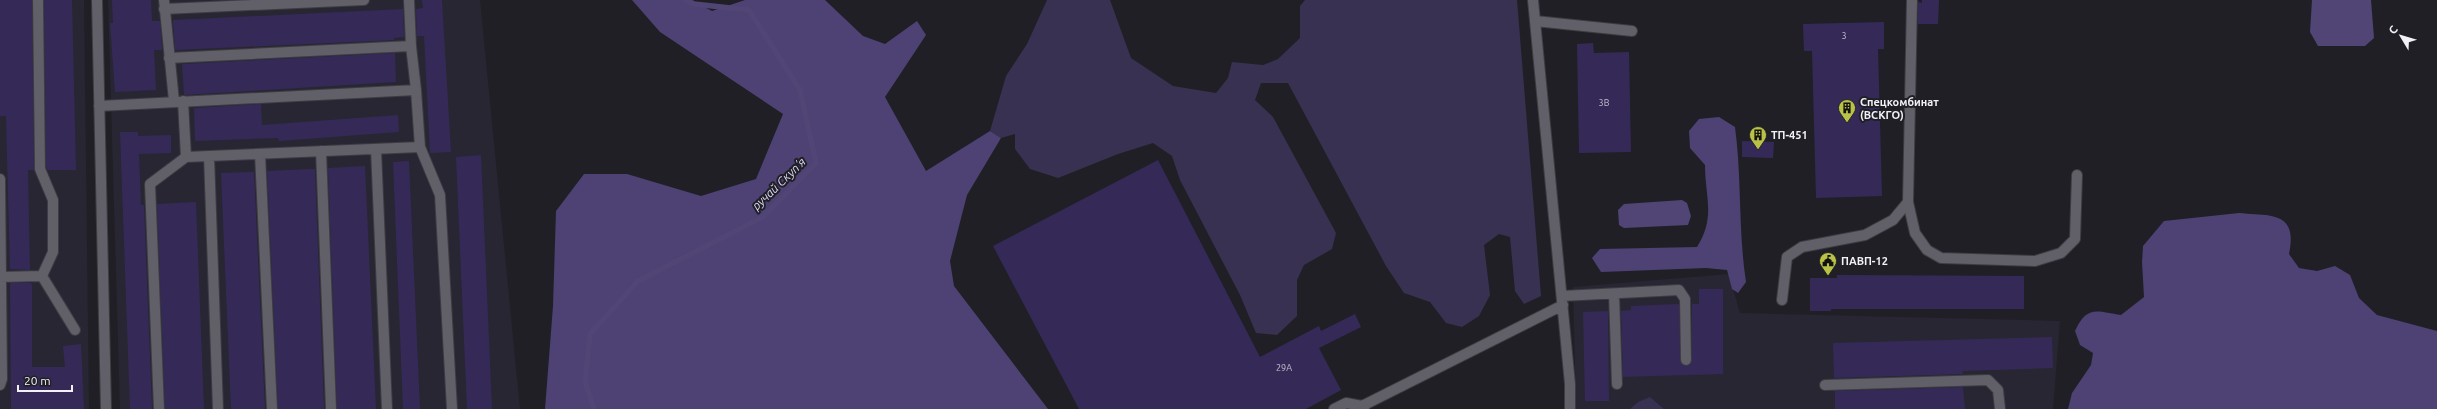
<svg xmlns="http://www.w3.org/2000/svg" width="2437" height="409" font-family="Ubuntu,sans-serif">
<rect width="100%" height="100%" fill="#201f26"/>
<path fill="#282632" d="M0,0H84L89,409H0Z
M108,0H480L520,409H120Z
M1729,274L1740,313L2060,321L2053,409H1576L1573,287Z"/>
<path fill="#383151" d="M1047,0H1110L1131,58L1173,86L1216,93L1228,78L1232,62L1263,65L1278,59L1300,38V6L1305,0H1517L1541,296L1524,304L1515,291L1510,237L1499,234L1484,245L1490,295L1479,316L1462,327L1446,323L1430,302L1404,293L1386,266L1288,83H1261L1255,100L1273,117L1336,233L1332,249L1304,265L1297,280V316L1277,335L1256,333L1240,295L1180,180L1172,156L1153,143L1118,154L1058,178L1030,169L1015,149V134L1001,138L990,131L1006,76L1027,44Z
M1650,397L1664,409H1630L1638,402Z"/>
<path fill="#4d4273" d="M632,0H691L712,11L745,0H825L863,36L885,44L917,21L926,35L885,97L926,171L990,131L1001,138L967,195L950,261L954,286L1048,409H545L553,306L556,211L584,174H627L701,196L756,179L783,114L660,32Z
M1719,117L1735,127C1742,179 1738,230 1746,282L1738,293L1732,289L1727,270L1706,268L1601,272L1592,258L1600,249L1697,247C1716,217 1705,197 1705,165L1690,148L1689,131L1699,119Z
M2239,213C2271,216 2298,211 2289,254L2299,268L2317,271L2335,266L2350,275L2359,298L2377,315L2437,331V409H2068L2072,393L2091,365L2093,353L2080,345L2075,331C2087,305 2096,311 2121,315L2144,297L2142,262L2143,246L2164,221Z"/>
<path fill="#504575" d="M2312,0H2371L2374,38L2365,46H2318L2310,32Z
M1682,200L1687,203L1691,216L1688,225L1624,228L1619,225L1618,210L1624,204Z"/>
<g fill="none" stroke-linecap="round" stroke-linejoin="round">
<path stroke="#504575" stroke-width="5.5" d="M594,409L585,381L590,334L638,281L763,217L816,163L800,90L749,10L694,4L686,0"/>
</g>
<path fill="#352a57" d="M0,0H32L34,170H28L30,270L10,269L6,116H0Z
M44,0H72L76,170H48L46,168Z
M112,0H151L152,21H160L162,50H154L156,90L115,92L110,23H113Z
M422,0H442L451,152L430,153L424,36H417L416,9L423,8Z
M1922,0H1939L1938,24H1918V2L1922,3Z
M403,9L404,37L394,38V40L175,50L173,20Z
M1884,22V49H1878L1882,196L1816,198L1812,51H1804L1803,24Z
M1593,43L1594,53L1629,52L1631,152L1579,153L1577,44Z
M395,53L396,82L184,95L182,64Z
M261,104L262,125L398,115L399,132L279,141L278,138L195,141L194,108Z
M120,132H138V136L171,135V153L139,154L141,205H144L152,409H130Z
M1742,141L1774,142L1773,158L1742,157Z
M481,155L492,409H467L456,157Z
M1158,160L1260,357L1319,326L1321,331L1355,314L1361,327L1319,348L1341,390L1306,409H1079L993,246Z
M409,161L420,409H403L393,162Z
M365,166L376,409H337L328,168Z
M309,169H315L324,409H278L267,171Z
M250,172H254L265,409H231L221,173Z
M196,202L204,409H165L157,204Z
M1837,275L2024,276V309H1831V311H1810V278H1837Z
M10,283H31L32,285V367H65L63,346L81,344L84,409H11Z
M1699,289H1723V374L1623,377L1621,311L1631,310V306L1679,304L1680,360L1683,365L1686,366L1692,360V304H1699Z
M1608,311L1609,401H1585L1583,312Z
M2052,337L2053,368L1962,371L1963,374L1834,378L1833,343Z
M1963,387L1965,409H1835V391Z"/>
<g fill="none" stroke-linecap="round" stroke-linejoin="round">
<defs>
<path id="lane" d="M97,0L106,409
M164,0L174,101
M1533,0L1570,384V409
M164,9L364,0
M1535,21L1632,31
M169,58L411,46
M416,90L420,147L440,195L452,409
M183,101L186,157L420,147
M99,106L416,90L411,46L409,0
M376,149L387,409
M321,151L331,409
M260,154L272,409
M209,156L218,409
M0,179L2,379L0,385
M1908,202L1915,233L1927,250L1941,258L2035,261L2061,253L2075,239L2077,175
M42,276L75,330
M0,277L42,276L53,252V200L40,169L38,0
M1614,294L1617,384
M1562,296L1679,290L1685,299L1686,360
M1782,300L1787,257L1802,247L1865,235L1893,220L1908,202L1912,0
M1825,385L1988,380L1998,390L2000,409
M1362,406L1563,305
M159,409L150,184L186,157
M1334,409L1346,403L1362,406L1364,409"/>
</defs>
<use href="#lane" stroke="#3d3c42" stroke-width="12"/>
<use href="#lane" stroke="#615f68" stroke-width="10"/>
</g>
<defs>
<symbol id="building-pin" viewBox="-11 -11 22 30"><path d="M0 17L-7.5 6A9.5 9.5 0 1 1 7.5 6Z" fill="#b9c146" stroke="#201f26"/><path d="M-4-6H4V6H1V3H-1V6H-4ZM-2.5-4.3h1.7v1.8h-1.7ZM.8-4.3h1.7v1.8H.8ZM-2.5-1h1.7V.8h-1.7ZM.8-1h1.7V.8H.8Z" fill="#111"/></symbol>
<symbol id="civic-pin" viewBox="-11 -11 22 30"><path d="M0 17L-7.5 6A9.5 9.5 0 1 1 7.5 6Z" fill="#b9c146" stroke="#201f26"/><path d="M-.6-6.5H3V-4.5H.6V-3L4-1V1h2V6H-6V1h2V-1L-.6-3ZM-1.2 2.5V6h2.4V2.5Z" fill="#111"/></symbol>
</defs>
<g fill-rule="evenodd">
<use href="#building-pin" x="1837" y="98" width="20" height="27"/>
<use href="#building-pin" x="1748" y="125" width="20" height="27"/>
<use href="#civic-pin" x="1818" y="251" width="20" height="27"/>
</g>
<g text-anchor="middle" stroke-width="4" stroke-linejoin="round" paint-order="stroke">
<g font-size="9" fill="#c3bfce">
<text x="1844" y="39">3</text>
<text x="1604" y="106">3В</text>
<text x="1284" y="371">29А</text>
</g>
<g font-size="11" font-weight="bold" fill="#f2f1f6" stroke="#201f26" text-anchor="start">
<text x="1860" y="106">Спецкомбинат<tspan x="1860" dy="13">(ВСКГО)</tspan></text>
<text x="1771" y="139">ТП-451</text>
<text x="1841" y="265">ПАВП-12</text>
</g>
<g font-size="12" font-style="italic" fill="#dfdafa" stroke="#201f26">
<text transform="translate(779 184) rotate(-44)" y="4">ручай Скупʼя</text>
</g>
</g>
<g transform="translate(2401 36) rotate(308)" stroke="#201f26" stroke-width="3" paint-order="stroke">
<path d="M0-3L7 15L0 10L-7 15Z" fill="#f2f1f6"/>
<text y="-6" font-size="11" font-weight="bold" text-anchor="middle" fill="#f2f1f6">С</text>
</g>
<path d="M18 385v6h54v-6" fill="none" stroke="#f2f1f6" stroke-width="2"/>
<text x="24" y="385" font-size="12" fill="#f2f1f6" stroke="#201f26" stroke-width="3" paint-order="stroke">20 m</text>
</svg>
